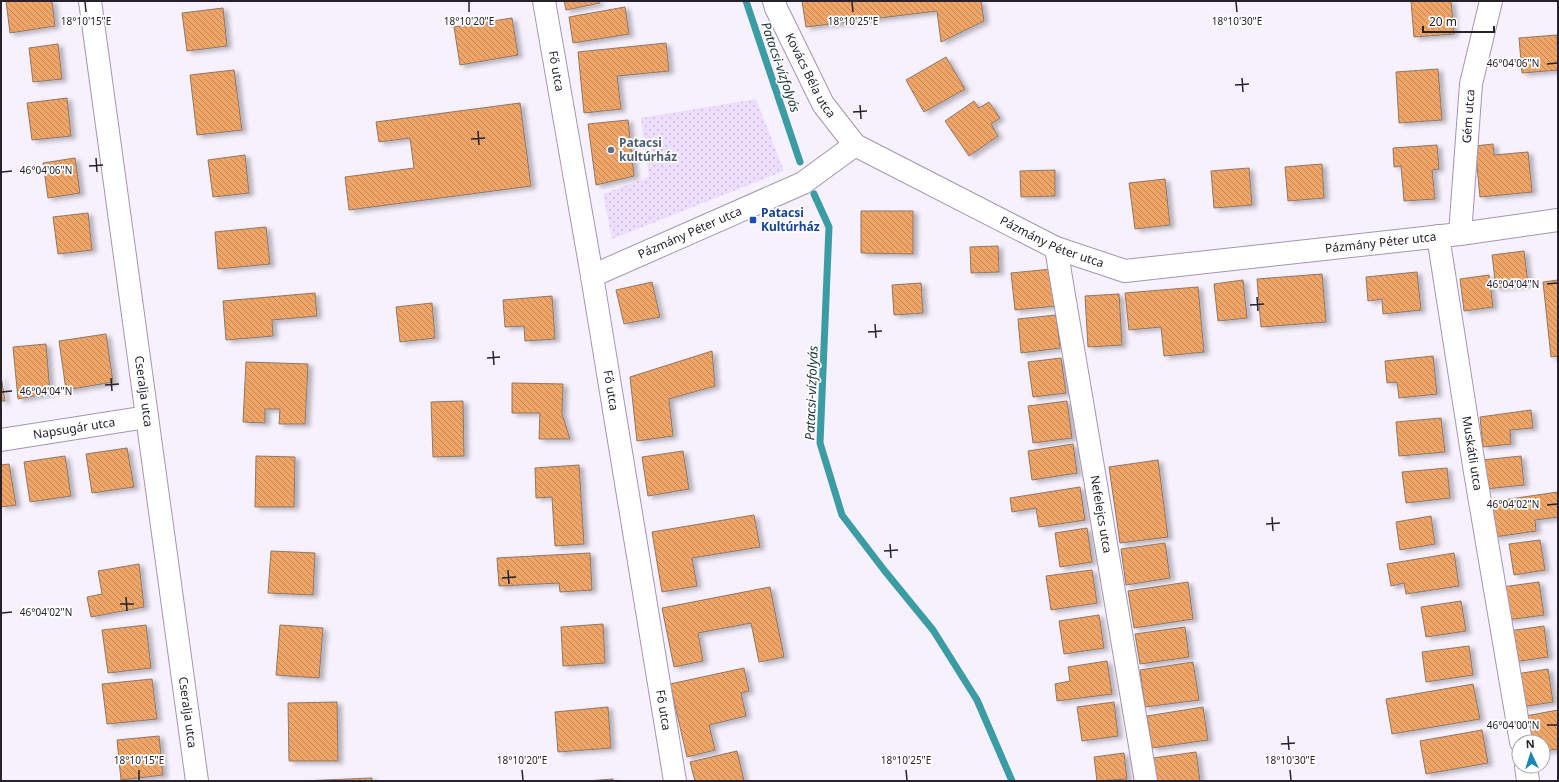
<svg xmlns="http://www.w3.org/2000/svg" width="1559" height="782" font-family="'Noto Sans',sans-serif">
<defs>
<pattern id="park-dots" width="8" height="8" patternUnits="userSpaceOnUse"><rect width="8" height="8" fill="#eddefe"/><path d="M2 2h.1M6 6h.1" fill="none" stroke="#cbbeda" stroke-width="1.8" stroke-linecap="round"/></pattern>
<pattern id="building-back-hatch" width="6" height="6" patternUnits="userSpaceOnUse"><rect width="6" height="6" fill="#efa568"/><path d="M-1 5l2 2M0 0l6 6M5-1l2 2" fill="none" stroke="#c18656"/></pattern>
<filter id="shadow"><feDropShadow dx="4.5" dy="2.5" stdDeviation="2" flood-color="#0004"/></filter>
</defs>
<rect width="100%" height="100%" fill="#f7f1fd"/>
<path fill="url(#park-dots)" d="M756,99L784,171L612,239L603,194L649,177L641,118Z"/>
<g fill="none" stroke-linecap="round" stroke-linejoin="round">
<path stroke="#3c9ca4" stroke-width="7" d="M746,1L800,162
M814,194L829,227L820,443L842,515L884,570L933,630L977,700L1012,781"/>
</g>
<path fill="url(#building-back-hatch)" stroke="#907765" filter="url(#shadow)" d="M6,1H52L55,26L10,33Z
M564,1H599L600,3L566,10Z
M802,1H981L984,21L941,42L937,11L806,27Z
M1411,1H1451L1454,34L1414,37Z
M625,7L629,34L573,43L569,17Z
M223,8L227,46L187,51L182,13Z
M512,18L518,55L460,65L454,27Z
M1557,35L1558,70L1522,73L1519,38Z
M666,43L669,71L617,76L621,109L584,113L578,52Z
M58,44L62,79L33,82L29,48Z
M946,57L965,89L924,112L906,80Z
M1438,69L1442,120L1399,123L1396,72Z
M234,70L242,130L197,135L190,75Z
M67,98L71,136L32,140L27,103Z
M974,101L979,108L989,102L1000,118L991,124L998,136L969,156L945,121Z
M520,103L531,186L349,210L345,177L414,168L410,138L379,142L376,122Z
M628,120L634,176L596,185L588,124Z
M1493,144L1494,155L1528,152L1532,192L1480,197L1475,146Z
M1437,145L1439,169L1432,170L1435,199L1404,201L1401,166L1394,167L1393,148Z
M245,155L249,193L213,197L208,160Z
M75,158L80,193L48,198L43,163Z
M1322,164L1324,198L1288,201L1285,167Z
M1249,168L1252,205L1214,208L1211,171Z
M1055,170V196L1021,197L1020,171Z
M1165,179L1170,225L1135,229L1129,183Z
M861,211H913V254L861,253Z
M88,213L92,250L58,254L53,217Z
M266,227L270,264L218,269L215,232Z
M998,246L999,272L971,273L970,247Z
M1524,251L1528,284L1496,288L1492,255Z
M1052,269L1056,306L1015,310L1011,273Z
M1417,272L1421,310L1383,314L1382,299L1368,301L1366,277Z
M1322,274L1326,322L1261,327L1257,279Z
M1489,275L1493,307L1464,311L1460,279Z
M1243,280L1247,318L1218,321L1214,284Z
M1558,280V356L1551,357L1543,282Z
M652,282L660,317L624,324L616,290Z
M921,283L923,313L894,315L892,285Z
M1198,287L1204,352L1164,356L1161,327L1129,330L1125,293Z
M315,293L317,316L272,320L273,336L226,340L223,301Z
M1119,294L1122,345L1088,347L1085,296Z
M552,296L555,339L525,341L524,326L505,327L503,300Z
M432,303L435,338L400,342L396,307Z
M1056,315L1060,348L1021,353L1018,319Z
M106,334L113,382L66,390L59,341Z
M46,344L50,393L18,399L13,347Z
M712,351L715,386L669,399L673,436L637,441L630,377Z
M1433,356L1437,394L1399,398L1397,382L1387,383L1385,361Z
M1061,358L1066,393L1033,397L1028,362Z
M246,362L308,364L305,424H279L280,409H265V423L243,422Z
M1,376L5,401H1Z
M512,383L563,384L562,414L570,439H539L540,413H512Z
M463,401L464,456L433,457L431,402Z
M1067,401L1072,438L1033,443L1028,406Z
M1531,410L1533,428L1510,430L1511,444L1483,447L1480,417Z
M1441,418L1445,452L1399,456L1396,422Z
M1073,444L1077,473L1032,480L1028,451Z
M127,448L134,487L92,493L86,454Z
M683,451L689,489L648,496L642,457Z
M65,456L71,496L30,502L24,462Z
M256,456L295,457L294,507H255Z
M1521,456L1524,485L1485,489L1482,460Z
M1158,460L1168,537L1120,543L1109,467Z
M9,464L16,505L1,507V465Z
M579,465L584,544L555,546L552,497L536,498L535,468Z
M1447,468L1450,498L1406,503L1402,472Z
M1080,487L1085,520L1039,527L1036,508L1012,512L1010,498Z
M1558,492V517L1535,520L1536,531L1494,537L1489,502Z
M754,515L760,547L692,558L697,586L662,592L652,532Z
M1431,516L1435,544L1400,550L1396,522Z
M1087,528L1092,562L1060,567L1055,533Z
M1540,540L1545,570L1514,575L1509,544Z
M1165,543L1170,578L1126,585L1121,549Z
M271,551L315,553L313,595L268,593Z
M590,553L592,590L560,592L559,583L499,586L497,558Z
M1454,553L1459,586L1406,594L1404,583L1391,586L1387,564Z
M139,564L144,607L91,617L87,597L102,594L98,571Z
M1092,570L1097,603L1051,610L1046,576Z
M1188,582L1193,619L1134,628L1128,591Z
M1539,582L1544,615L1507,620L1502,587Z
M770,587L784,657L759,662L751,623L698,633L703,661L674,667L662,608Z
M1461,601L1466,631L1426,637L1421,607Z
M1099,615L1104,648L1064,654L1059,621Z
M603,624L605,663L563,666L561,627Z
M146,625L151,668L108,673L102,630Z
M280,625L323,628L319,678L276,675Z
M1544,626L1548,657L1513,662L1509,631Z
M1185,627L1189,657L1140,664L1135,634Z
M1469,646L1473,675L1426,682L1422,652Z
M1107,661L1112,694L1057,701L1055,684L1070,681L1068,667Z
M1193,662L1199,700L1145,707L1140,670Z
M744,668L749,691L741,693L746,716L709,725L715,750L687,757L670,684Z
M1548,669L1553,702L1521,707L1516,674Z
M152,679L157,719L107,724L102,684Z
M1473,684L1480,719L1392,734L1386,699Z
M337,702L338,761H289L288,703Z
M1114,702L1118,736L1082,741L1077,707Z
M608,707L611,748L558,752L555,712Z
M1203,707L1208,740L1152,748L1147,716Z
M1558,710V749L1543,751V742H1529L1525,716Z
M1482,730L1488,763L1426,774L1420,741Z
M159,736L163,775L121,780L117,740Z
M737,751L744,781H695L690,762Z
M1196,752L1200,781H1156L1153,758Z
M1124,753L1127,779L1097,781L1094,757Z
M372,778V781H301Z
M613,779V781H586Z"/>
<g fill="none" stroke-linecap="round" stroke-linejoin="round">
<defs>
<g id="minor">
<path id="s1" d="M90,1L197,781"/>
<path id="s2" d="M544,1L592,276L675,781"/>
<path id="s3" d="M774,1L776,8L823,104L855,145L1056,248L1125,271L1460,234L1558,220"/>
<path id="s4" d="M1460,234L1471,84L1491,1"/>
<path id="s5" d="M1438,236L1475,472L1521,742"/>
<path id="s6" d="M1056,248L1146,781"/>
<path id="s7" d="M592,276L803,183L855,145"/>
<path id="s8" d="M1,440L147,417"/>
<path d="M1526,766L1528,781"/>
</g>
</defs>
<use href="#minor" stroke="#a396b1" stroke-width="24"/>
<use href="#minor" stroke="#fff" stroke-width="22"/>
</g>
<path fill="none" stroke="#26212b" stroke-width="1.5" d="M85,2L86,12M469,2V12M852,2L853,12M1236,2L1237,12M1547,64L1557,63M1242,78L1243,92M1235,85L1249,84M860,105L861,119M853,112L867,111M478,131L479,145M471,139L485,138M96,158L97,172M89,166L103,165M2,172L12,171M1547,284L1557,283M1257,297L1258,311M1250,305L1264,304M875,324L876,338M868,332L882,331M493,351L494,365M487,358L500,357M111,378L112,391M105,385L119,384M2,392L12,391M1547,505L1557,504M1272,517L1273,531M1266,524L1280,523M890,544L891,558M884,551L898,550M508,570L509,584M502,578L516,577M126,597L127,611M120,604H134M2,613L12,612M1547,725H1557M1288,736L1289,750M1281,744L1295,743M139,770V780M522,770L523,780M906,770L907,780M1290,770L1291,780"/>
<circle fill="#5c6f8a" stroke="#fff" stroke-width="1.5" cx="611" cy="150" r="4"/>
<rect fill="#1a4fb4" stroke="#fff" stroke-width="1.5" x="749" y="216" width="8" height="8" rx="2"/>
<g text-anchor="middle" stroke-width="3.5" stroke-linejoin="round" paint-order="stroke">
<g font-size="12" fill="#26212b" stroke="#fff">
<text dy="4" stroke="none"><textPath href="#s2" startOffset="71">Fő utca</textPath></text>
<text dy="4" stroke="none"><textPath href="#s3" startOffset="83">Kovács Béla utca</textPath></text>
<text dy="4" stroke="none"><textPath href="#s4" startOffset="118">Gém utca</textPath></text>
<text dy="4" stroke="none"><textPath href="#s7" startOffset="107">Pázmány Péter utca</textPath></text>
<text dy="4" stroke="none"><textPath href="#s3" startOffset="386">Pázmány Péter utca</textPath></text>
<text dy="4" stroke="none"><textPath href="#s3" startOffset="722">Pázmány Péter utca</textPath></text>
<text dy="4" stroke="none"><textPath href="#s1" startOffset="394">Cseralja utca</textPath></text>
<text dy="4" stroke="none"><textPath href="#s2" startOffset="395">Fő utca</textPath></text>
<text dy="4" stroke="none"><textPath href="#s8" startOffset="74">Napsugár utca</textPath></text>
<text dy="4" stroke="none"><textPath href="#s5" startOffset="220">Muskátli utca</textPath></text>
<text dy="4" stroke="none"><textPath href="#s6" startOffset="270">Nefelejcs utca</textPath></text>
<text dy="4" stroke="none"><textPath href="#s2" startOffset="719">Fő utca</textPath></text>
<text dy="4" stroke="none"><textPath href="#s1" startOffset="718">Cseralja utca</textPath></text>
</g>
<g font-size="12" font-weight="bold" fill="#4e5e75" stroke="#fff" text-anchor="start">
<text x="619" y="147">Patacsi<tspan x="619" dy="14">kultúrház</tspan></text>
</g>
<g font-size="12" font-weight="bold" fill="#164399" stroke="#fff" text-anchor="start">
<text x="761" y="217">Patacsi<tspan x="761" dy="14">Kultúrház</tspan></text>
</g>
<g font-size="13" font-style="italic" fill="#1d3435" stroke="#fff">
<text transform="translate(781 67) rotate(71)" y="5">Patacsi-vízfolyás</text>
<text transform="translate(811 393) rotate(-88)" y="5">Patacsi-vízfolyás</text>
</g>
</g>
<g font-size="10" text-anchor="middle" fill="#26212b" stroke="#fff" stroke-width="3.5" stroke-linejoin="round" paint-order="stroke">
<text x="86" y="25">18°10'15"E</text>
<text x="469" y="25">18°10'20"E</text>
<text x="853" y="25">18°10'25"E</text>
<text x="1237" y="25">18°10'30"E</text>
<text x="1513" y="67">46°04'06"N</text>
<text x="46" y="174">46°04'06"N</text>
<text x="1513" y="288">46°04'04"N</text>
<text x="46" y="395">46°04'04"N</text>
<text x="1513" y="508">46°04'02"N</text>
<text x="46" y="616">46°04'02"N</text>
<text x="1513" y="729">46°04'00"N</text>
<text x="139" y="764">18°10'15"E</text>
<text x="522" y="764">18°10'20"E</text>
<text x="906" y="764">18°10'25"E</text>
<text x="1290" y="764">18°10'30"E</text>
</g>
<rect width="1559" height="782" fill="none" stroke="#26212b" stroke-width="4"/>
<g transform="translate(1531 754) rotate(356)"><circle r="19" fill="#ffffff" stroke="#a8a6aa"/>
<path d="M0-3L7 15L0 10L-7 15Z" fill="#1d86af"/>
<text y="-6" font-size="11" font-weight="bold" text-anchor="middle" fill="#26212b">N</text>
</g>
<path d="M1423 26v6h71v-6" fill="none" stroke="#26212b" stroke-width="2"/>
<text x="1429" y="26" font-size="12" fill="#26212b" stroke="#ffffff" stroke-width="3" paint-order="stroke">20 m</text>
</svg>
